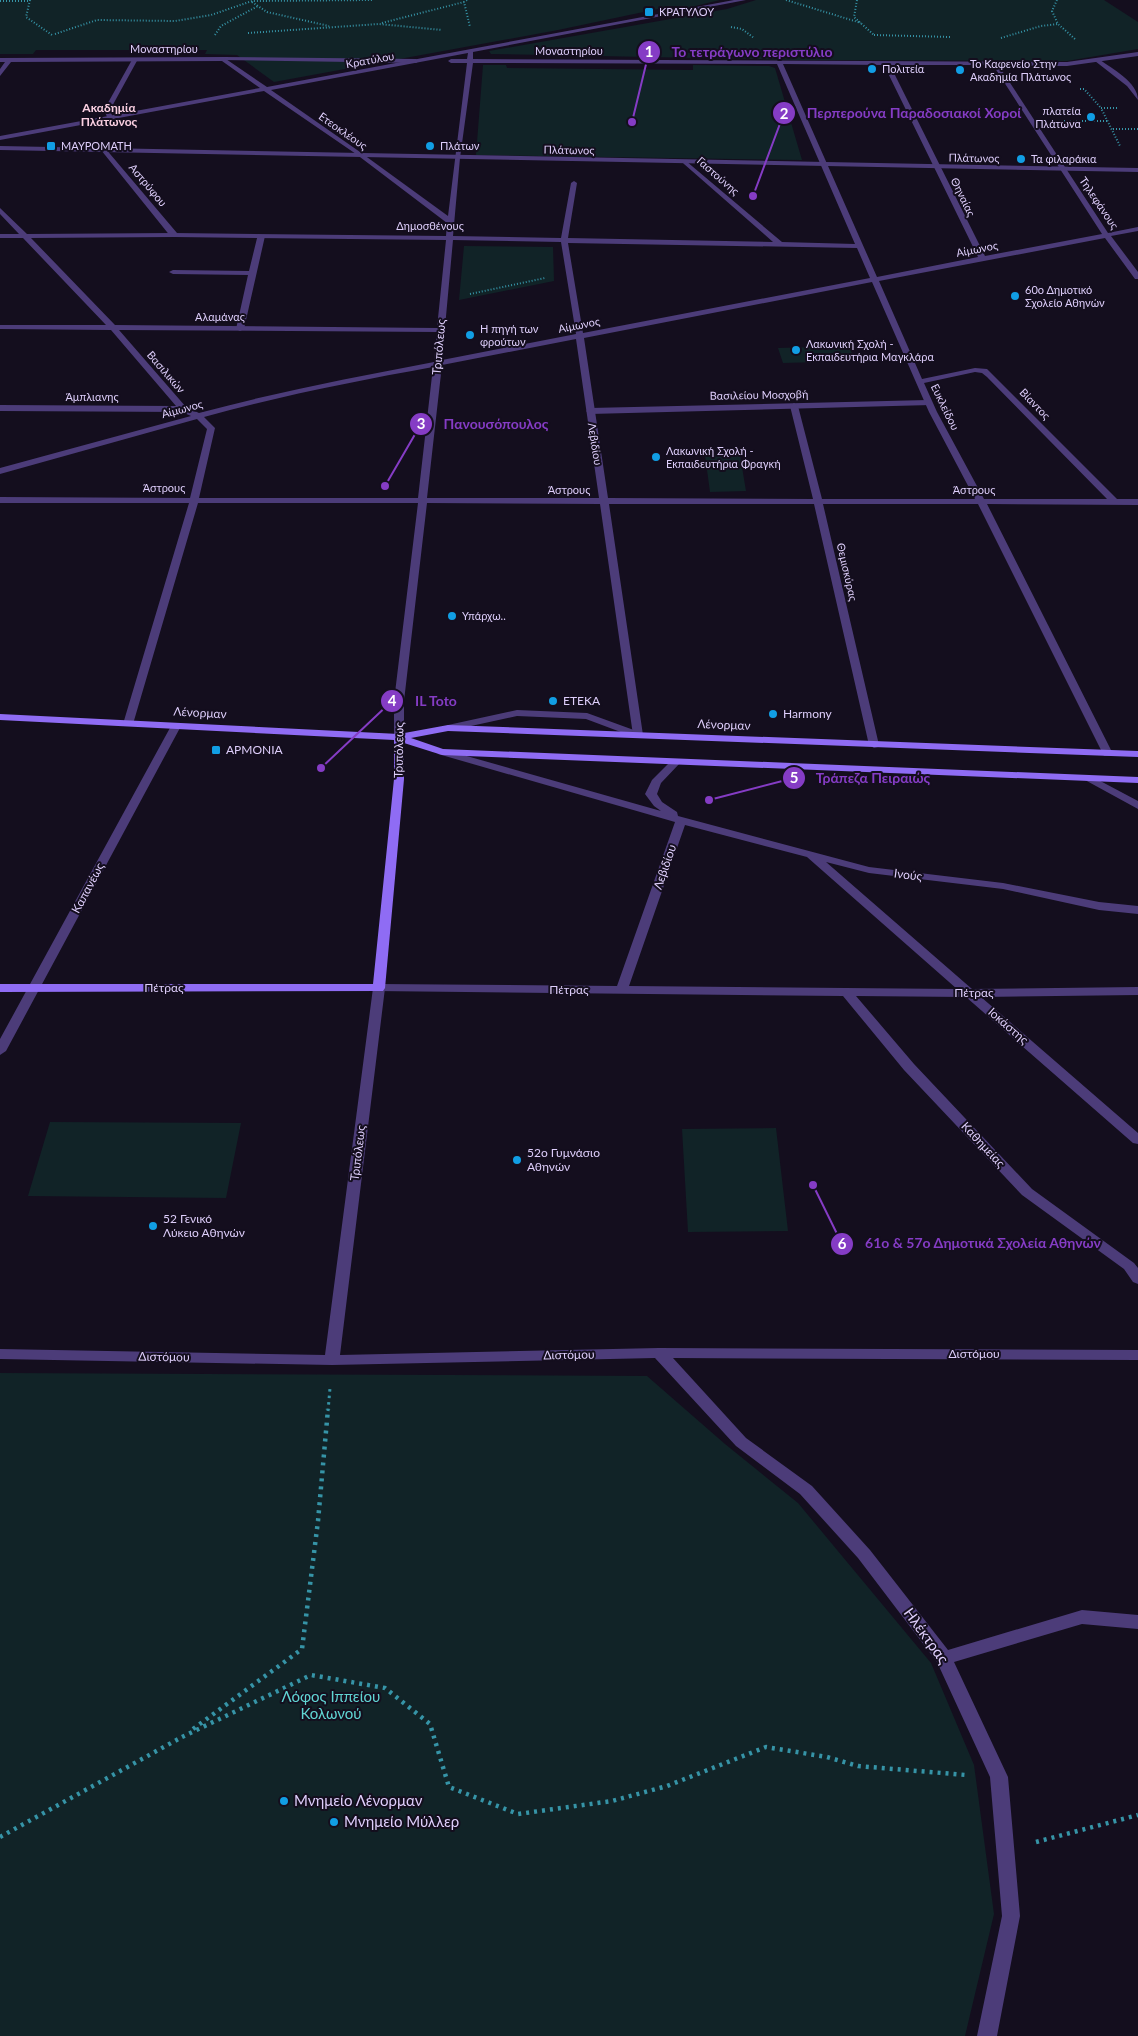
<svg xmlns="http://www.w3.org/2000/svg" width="1138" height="2036" font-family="Lato,sans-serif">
<rect width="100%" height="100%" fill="#140e1e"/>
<path fill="#112327" d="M0,0H720L687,8L672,6L558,30L274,82L237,55L205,54L207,50H36L33,54H0Z
M756,0H1104L1138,22V49L1067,61L797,60L491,54L489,51L727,9Z
M483,65H506L507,68L693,70V65L769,66L775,68L802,160L476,155Z
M464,246L553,247L554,281L459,300Z
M849,346L855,361L783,363L778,348Z
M705,455H740L746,491L710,492Z
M50,1122L241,1123L226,1198L28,1196Z
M776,1128L788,1231L688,1232L682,1129Z
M0,1373L647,1376L725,1444L798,1503L931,1663L974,1765L994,1914L965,2036H0Z"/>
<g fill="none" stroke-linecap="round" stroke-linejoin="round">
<path stroke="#3694a7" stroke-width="2" stroke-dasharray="1 2" stroke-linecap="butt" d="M30,0L26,17L52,35
M467,0L464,2L470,27
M786,0L861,23
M857,0L854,17L874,35
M1057,0L1052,11L1058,24L1075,39
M0,1H29
M252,2L267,12L329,26
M382,23L464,2
M731,27L742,29L754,38
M248,33L379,24L442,30
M55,34L97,20L175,21L211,15L252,1L372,0
M215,35L221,26L258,6
M874,35L950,37
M1001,38L1041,26L1058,24
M1080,89H1084L1101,108
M1117,108H1101L1120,146
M1061,121H1107
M1113,129H1138
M470,294L545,278"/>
<path stroke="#3694a7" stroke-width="3" stroke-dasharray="2.5 4" stroke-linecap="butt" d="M328,1411L330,1388"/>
<path stroke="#3694a7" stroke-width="4.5" stroke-dasharray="3 5" stroke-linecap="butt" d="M193,1729L302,1649L318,1521L328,1409
M182,1737L311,1675L385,1688L430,1724L449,1787L518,1814L612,1801L667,1786L766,1747L827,1757L858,1766L966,1775
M0,1837L182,1737
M1036,1842L1138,1815"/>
<path fill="#4c3c79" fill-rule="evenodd" d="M133,58L138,59L110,110L113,118L108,119L104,110Z
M101,148H105L177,233V237H171L101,150Z
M258,234L265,236L244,329L240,331L236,329L248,275L173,274L169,272L173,270L249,271Z
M517,710L587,713L642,733L643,735L642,737H634L586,719L517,716L448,731L443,728L448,725Z"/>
<path fill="#4c3c79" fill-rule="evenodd" d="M223,57L416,59L419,61L416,63L221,60Z
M1095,59H1099C1112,69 1138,82 1138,100L1127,86L1095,61Z
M928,400L931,401V405L590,414L586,411L590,408Z
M379,984L385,988L340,1355L659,1348L1138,1350V1360L673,1358L746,1438L812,1486L870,1550L948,1650L1082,1610L1138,1615V1629L1082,1624L954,1662L1008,1777L1020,1916L997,2036H977L1002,1916L990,1777L937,1662L858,1558L800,1494L736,1446L655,1358L332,1365L0,1359V1349L325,1355L373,988Z"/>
<path fill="#4c3c79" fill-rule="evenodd" d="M734,0H746L473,52V59L1067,62L1138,52V56L1067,66H999L1108,233L1138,227V231L1111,236L1138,272V279H1135L1105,238L879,281L922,379L975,368L987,369L1117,499H1138V505L987,504L1113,754L1112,756H1104L978,504H823L879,745L878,747L874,748L869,745L814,504H609L643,735L638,738L633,735L600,504L427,503L404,701V737L399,740L394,737V701L418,503H198L133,724L132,726H124L123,724L189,503H0V497L190,498L207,429L197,419L0,474V468L191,416L182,412L0,411V405L176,406L111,330L0,329V325H106L23,238H0V234H19L0,214V208L27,234L174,233L446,236L447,223L356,154L264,91L0,140V136L260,88L222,61L11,62L0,76V69L5,62H0V58L223,57L267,87ZM468,53L467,59H451L448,61L451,63H467L448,216L360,152L271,90ZM473,63L777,64L855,244L782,242L686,161L683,163L684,164L773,242L568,238L577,183L574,181L571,183L561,238L453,236L460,158ZM783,64L884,65L978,257L877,277ZM890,65H993L1102,234L985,256ZM174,237L446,240L437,328L115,325L31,238ZM453,240L561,242L576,334L442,360ZM568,243L857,248L870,278L583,333ZM872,282L929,412L975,499H822L798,406L794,403L790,406L813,499L608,498L584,338ZM119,330L437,332L434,362C355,377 277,392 199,413L186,407ZM576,339L599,498H427L442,365ZM433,367L418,498H199L215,428L204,417C280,396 356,381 433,367ZM975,372L982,373L987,377L1107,499H984L937,412L924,383Z
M176,723L181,726L6,1051L0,1055V1039L171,726Z
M442,749L661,811L654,806L645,794L652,780L671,761L675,760L680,763L661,783L657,794L662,802L677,812L678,816L869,867L1003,883L1099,902L1138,906V914L1099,910L1003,889L869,873L826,862L972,989L1138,987V995L981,997L1138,1133V1144L1133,1143L966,997L856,996L914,1064L1032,1189L1134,1263L1138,1268V1284L1133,1282L1124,1269L1022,1195L904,1070L843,996L375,991L373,988L375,985L379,984L617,986L675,822L438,754L437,752ZM685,825L807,857L957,989L629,986Z"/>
<path fill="#4c3c79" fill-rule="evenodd" d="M0,146L1138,168V172L0,150Z
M1089,775L1138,801V809L1085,780L1084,778Z"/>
<path fill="#8f6cf4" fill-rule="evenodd" d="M0,714L399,734L448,725L1138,751V757L448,731L411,738L443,749L1138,777V783L442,755L404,743V779L385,988L383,991L0,992V984H373L394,779V740L0,720Z"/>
</g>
<g fill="#119ee4" stroke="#140e1e" stroke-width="2">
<rect x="644" y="7" width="10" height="10" rx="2.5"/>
<circle cx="872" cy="69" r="5"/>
<circle cx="960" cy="70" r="5"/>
<circle cx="1091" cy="117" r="5"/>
<rect x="46" y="141" width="10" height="10" rx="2.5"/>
<circle cx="430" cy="146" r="5"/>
<circle cx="1021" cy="159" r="5"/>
<circle cx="1015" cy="296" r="5"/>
<circle cx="470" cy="335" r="5"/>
<circle cx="796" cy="350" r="5"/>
<circle cx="656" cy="457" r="5"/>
<circle cx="452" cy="616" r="5"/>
<circle cx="553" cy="701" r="5"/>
<circle cx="773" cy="714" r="5"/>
<rect x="211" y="745" width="10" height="10" rx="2.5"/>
<circle cx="517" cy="1160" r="5"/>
<circle cx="153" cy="1226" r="5"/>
<circle cx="284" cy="1801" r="5"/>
<circle cx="334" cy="1822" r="5"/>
</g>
<g text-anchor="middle" stroke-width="4" stroke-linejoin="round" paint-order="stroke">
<g font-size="11" fill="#decefb" stroke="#140e1e" text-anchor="start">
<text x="659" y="16">ΚΡΑΤΥΛΟΥ</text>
<text x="970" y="68">Το Καφενείο Στην<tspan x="970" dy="13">Ακαδημία Πλάτωνος</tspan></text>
<text x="882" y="73">Πολιτεία</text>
<text x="1081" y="115" text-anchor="end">πλατεία<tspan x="1081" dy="13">Πλάτωνα</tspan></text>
<text x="61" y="150">ΜΑΥΡΟΜΑΤΗ</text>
<text x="440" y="150">Πλάτων</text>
<text x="1031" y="163">Τα φιλαράκια</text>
<text x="1025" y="294">60ο Δημοτικό<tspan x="1025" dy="13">Σχολείο Αθηνών</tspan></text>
<text x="480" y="333">Η πηγή των<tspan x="480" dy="13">φρούτων</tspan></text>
<text x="806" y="348">Λακωνική Σχολή -<tspan x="806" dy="13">Εκπαιδευτήρια Μαγκλάρα</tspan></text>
<text x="666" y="455">Λακωνική Σχολή -<tspan x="666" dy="13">Εκπαιδευτήρια Φραγκή</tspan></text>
<text x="462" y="620">Υπάρχω..</text>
</g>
<g font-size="11" fill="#decefb" stroke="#140e1e">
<text x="164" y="53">Μοναστηρίου</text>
<text x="569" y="55">Μοναστηρίου</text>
<text transform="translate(370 60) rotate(-10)" y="4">Κρατύλου</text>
<text transform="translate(343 131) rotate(35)" y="4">Ετεοκλέους</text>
<text transform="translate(569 150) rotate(1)" y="4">Πλάτωνος</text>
<text transform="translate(974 158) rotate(1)" y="4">Πλάτωνος</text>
<text transform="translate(718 176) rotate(41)" y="4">Γαστούνης</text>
<text transform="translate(148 185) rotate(50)" y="4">Αστρύφου</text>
<text transform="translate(963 197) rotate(64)" y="4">Θηναίας</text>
<text transform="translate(1099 203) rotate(56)" y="4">Τηλεφάνους</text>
<text x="430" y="230">Δημοσθένους</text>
<text transform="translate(977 249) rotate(-11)" y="4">Αίμωνος</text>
<text x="220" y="321">Αλαμάνας</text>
<text transform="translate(579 325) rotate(-11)" y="4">Αίμωνος</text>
<text transform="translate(166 372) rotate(49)" y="4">Βασιλικών</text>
<text transform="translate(759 395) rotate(-1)" y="4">Βασιλείου Μοσχοβή</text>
<text x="92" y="401">Άμπλιανης</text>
<text transform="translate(1035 404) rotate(46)" y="4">Βίαντος</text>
<text transform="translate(945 407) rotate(64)" y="4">Ευκλείδου</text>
<text transform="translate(182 409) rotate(-15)" y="4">Αίμωνος</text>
<text transform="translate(595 444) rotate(81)" y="4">Λεβιδίου</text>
<text x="164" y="492">Άστρους</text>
<text x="569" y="494">Άστρους</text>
<text x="974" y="494">Άστρους</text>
<text transform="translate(847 572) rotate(77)" y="4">Θεμισκύρας</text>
</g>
<g font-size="12" font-weight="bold" fill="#fbd0e2" stroke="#140e1e">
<text x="109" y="112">Ακαδημία<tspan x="109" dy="14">Πλάτωνος</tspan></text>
</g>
<g font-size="12" fill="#decefb" stroke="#140e1e">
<text transform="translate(439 347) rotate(-85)" y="4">Τριπόλεως</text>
<text transform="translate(200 713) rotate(3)" y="4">Λένορμαν</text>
<text transform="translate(724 725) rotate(2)" y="4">Λένορμαν</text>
<text transform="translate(399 750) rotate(-89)" y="4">Τριπόλεως</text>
<text transform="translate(665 867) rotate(-71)" y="4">Λεβιδίου</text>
<text transform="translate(908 875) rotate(7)" y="4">Ινούς</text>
<text transform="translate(88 888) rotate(-62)" y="4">Καπανέως</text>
<text x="164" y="992">Πέτρας</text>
<text x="569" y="994">Πέτρας</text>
<text x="974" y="997">Πέτρας</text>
<text transform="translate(1008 1026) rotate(41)" y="4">Ιοκάστης</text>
<text transform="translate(983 1145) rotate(47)" y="4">Καθημείας</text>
<text transform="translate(358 1153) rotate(-83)" y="4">Τριπόλεως</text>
<text x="974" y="1358">Διστόμου</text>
<text transform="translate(569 1355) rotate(-1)" y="4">Διστόμου</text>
<text transform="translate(164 1357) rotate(1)" y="4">Διστόμου</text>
</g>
<g font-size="12" fill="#decefb" stroke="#140e1e" text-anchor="start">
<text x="563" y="705">ΕΤΕΚΑ</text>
<text x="783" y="718">Harmony</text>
<text x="226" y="754">ΑΡΜΟΝΙΑ</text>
<text x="527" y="1157">52ο Γυμνάσιο<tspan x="527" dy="14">Αθηνών</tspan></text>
<text x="163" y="1223">52 Γενικό<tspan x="163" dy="14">Λύκειο Αθηνών</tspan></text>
</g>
<g font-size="15" fill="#decefb" stroke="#140e1e">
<text transform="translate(926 1636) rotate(54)" y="5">Ηλέκτρας</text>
</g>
<g font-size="15" fill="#60d5d3" stroke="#140e1e">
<text x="331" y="1702">Λόφος Ιππείου<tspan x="331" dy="17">Κολωνού</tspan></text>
</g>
<g font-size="15" fill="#decefb" stroke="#140e1e" text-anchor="start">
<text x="294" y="1806">Μνημείο Λένορμαν</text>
<text x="344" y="1827">Μνημείο Μύλλερ</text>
</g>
</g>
<path fill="none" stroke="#853cc5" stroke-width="2" d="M632 122L649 52M753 196L784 113M385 486L421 424M321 768L392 701M709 800L794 778M813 1185L842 1244"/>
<g fill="#853cc5" stroke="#140e1e" stroke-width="2">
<circle cx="632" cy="122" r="5"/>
<circle cx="753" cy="196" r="5"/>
<circle cx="385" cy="486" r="5"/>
<circle cx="321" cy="768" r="5"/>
<circle cx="709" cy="800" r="5"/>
<circle cx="813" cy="1185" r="5"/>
<circle cx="649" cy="52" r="12"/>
<circle cx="784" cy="113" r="12"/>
<circle cx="421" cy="424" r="12"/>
<circle cx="392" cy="701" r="12"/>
<circle cx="794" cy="778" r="12"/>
<circle cx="842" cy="1244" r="12"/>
</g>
<g font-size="15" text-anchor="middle" font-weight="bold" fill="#fff">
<text x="649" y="57">1</text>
<text x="784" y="119">2</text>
<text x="421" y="429">3</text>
<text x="392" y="706">4</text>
<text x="794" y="783">5</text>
<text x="842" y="1249">6</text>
</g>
<g font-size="14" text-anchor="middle" font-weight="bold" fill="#853cc5" stroke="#140e1e" stroke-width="4" stroke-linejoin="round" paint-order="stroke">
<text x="752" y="57">Το τετράγωνο περιστύλιο</text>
<text x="914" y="118">Περπερούνα Παραδοσιακοί Χοροί</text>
<text x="496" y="429">Πανουσόπουλος</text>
<text x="436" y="706">IL Toto</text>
<text x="873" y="783">Τράπεζα Πειραιώς</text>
<text x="983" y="1248">61ο &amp; 57ο Δημοτικά Σχολεία Αθηνών</text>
</g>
</svg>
